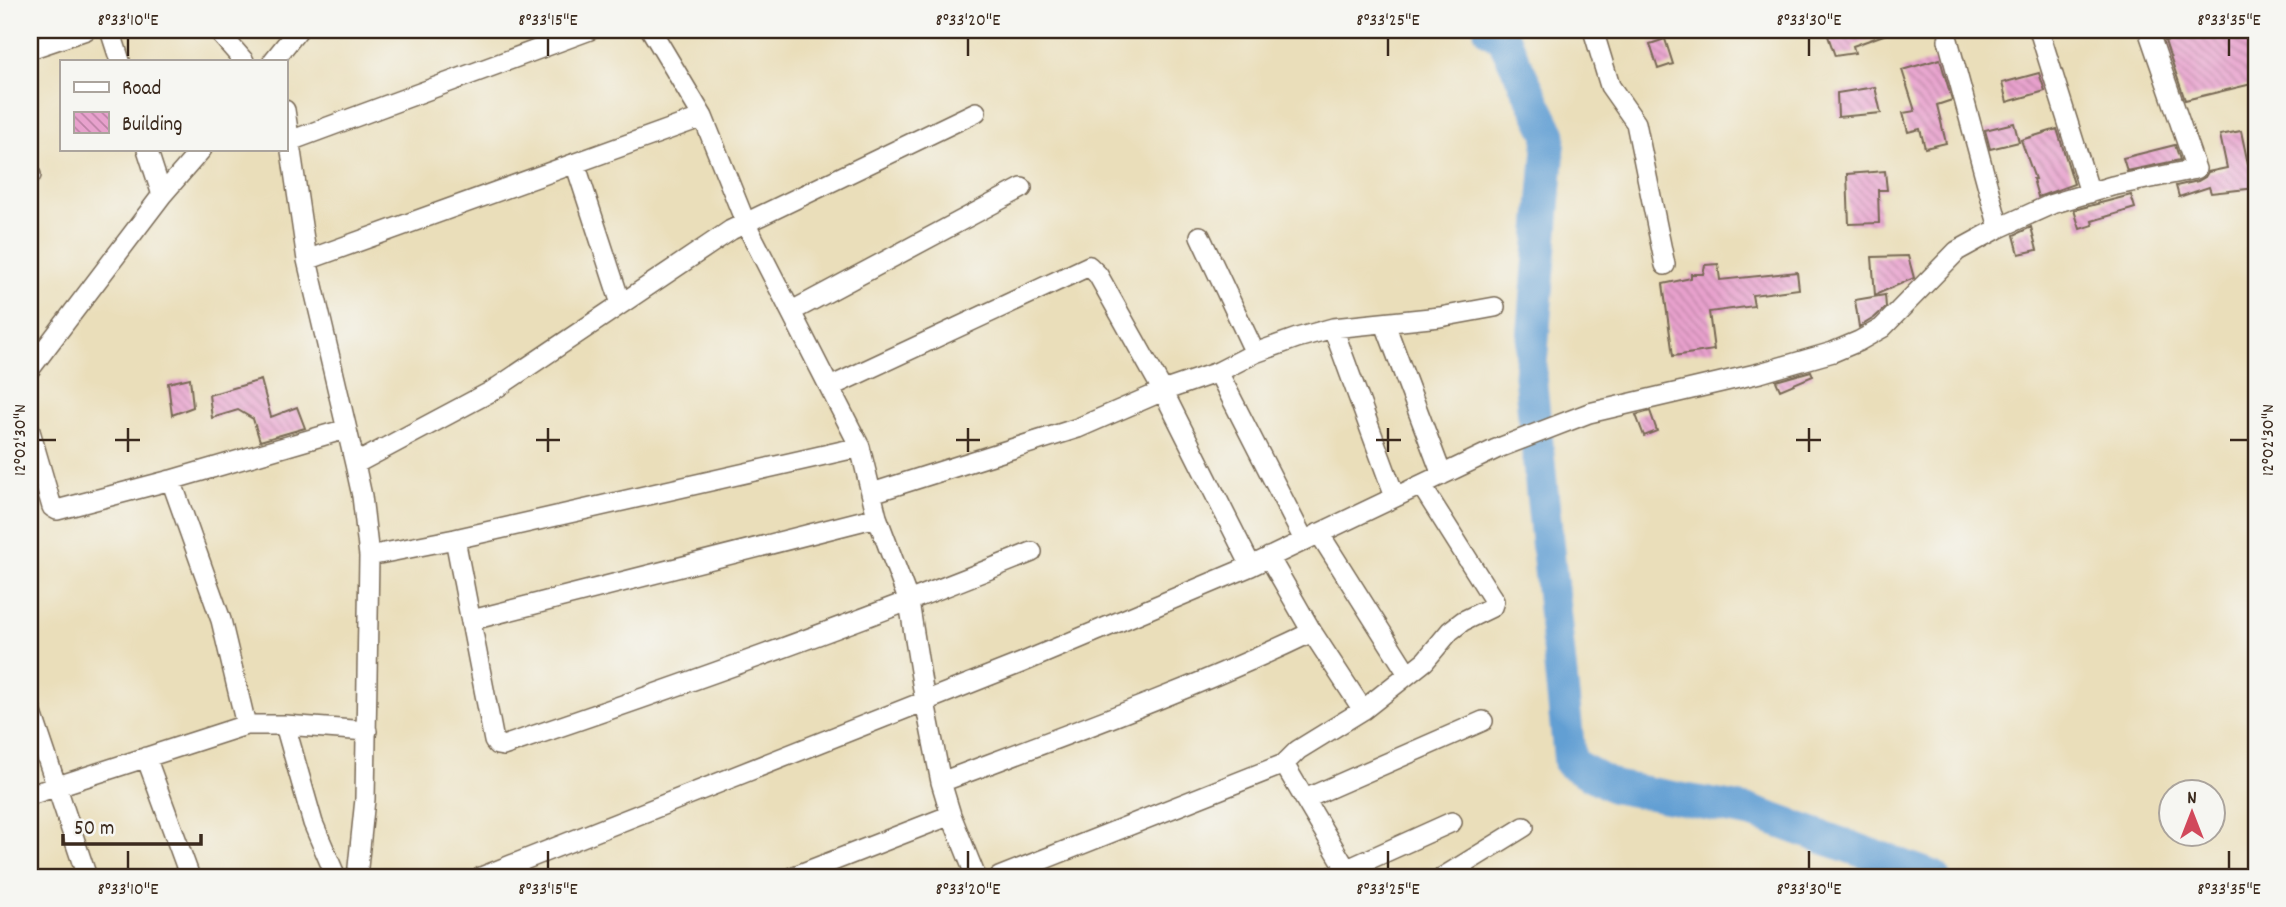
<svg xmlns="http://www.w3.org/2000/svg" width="2286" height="907" font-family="Dekko,sans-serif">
<defs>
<pattern id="building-back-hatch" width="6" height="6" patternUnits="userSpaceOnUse" patternTransform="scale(1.75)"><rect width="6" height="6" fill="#e8a1cd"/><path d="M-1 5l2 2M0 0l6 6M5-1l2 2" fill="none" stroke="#bd83a6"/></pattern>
</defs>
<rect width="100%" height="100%" fill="#f6f6f2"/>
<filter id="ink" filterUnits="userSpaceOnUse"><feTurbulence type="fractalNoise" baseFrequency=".0143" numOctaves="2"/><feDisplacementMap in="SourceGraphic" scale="14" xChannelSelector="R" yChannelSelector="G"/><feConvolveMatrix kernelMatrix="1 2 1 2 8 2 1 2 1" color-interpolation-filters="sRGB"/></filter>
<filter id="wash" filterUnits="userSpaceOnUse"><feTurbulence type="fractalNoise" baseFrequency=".00686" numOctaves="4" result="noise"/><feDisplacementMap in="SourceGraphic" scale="28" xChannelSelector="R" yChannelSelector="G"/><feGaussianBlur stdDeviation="1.57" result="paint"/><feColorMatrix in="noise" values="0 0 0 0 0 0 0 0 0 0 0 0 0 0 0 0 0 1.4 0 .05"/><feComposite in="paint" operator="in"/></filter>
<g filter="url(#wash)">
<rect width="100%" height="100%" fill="#eadeba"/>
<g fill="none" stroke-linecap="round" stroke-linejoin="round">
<path stroke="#629fd3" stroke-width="33" d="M1490,30L1503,38L1550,135L1530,376L1570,763L1615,787L1752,812L1934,877"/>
</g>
<g id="blocks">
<path fill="url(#building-back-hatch)" d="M1855,30H1892V32L1853,46L1855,53L1835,56L1828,36Z
M2203,30H2247L2256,66V83L2185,100L2165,41L2204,32Z
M1665,39L1673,64L1658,69L1650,44Z
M1940,59L1952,100L1937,105L1946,143L1925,148L1920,129L1908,132L1903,113L1915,111L1902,70Z
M2039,73L2045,91L2007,102L2002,83Z
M1875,87L1881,113L1838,117L1837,93Z
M2014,123L2019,142L1990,149L1985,130Z
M2057,129L2074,184L2038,197L2033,179H2035L2021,140Z
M2241,131L2248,164L2256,163V188L2211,193L2209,187L2179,197L2176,186L2198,181L2205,177L2208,172L2227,168L2220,135Z
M2175,145L2180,160L2127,171L2123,158Z
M1885,171L1887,190H1878L1879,223L1849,224L1847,174Z
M2131,195L2135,208L2092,221L2093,225L2080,229L2074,210Z
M2031,227L2037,250L2019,254L2014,235Z
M1908,256L1914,278L1875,295L1872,257Z
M1718,264L1720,280L1797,272L1799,289L1752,295L1754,306L1709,312L1714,350L1673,356L1663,284L1691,278V274H1703L1705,265Z
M1885,295L1886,307L1874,318L1859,327L1855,300Z
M1811,371L1813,376L1780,390L1776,381Z
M190,378L193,407L172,415L168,383Z
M261,380L271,417L297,407L305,428L260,441L253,419L238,410L212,418L209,395Z
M1650,411L1657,431L1644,436L1636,415Z"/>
</g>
</g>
<g filter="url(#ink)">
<use href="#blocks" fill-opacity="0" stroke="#786955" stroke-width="2"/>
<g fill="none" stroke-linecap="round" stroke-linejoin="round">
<defs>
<path id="minor" d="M110,30L120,61
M217,30L244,61
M651,30L703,117L746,224L860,447L877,517L909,602L925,702L941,782L951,815L976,877
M1593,30L1610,86L1636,123L1665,265
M2039,30L2090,193
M1948,40L1999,228
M30,49L86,30
M273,61L298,30
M285,110L307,260L355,464L362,496L369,556L365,799L357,877
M290,141L590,30
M147,149L162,195
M575,163L621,304
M30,175H31
M1200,236L1255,353
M307,260L703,117
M792,311L1022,188
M1385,324L1442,475
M1333,328L1395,497
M30,369L162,195L202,149
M1218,372L1304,540
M830,387L1089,266L1098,275L1163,391L1251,566
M30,431L52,507L57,510L171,480L346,429
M355,464L492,391L731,230L976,112
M171,480L221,620L246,725
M872,493L1078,428L1163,391L1218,372L1255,353L1297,338L1333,328L1440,317L1495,307
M1319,533L1408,674
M455,539L494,741L497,745L503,746C681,686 858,623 1032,552
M369,556L455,539L860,447
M1269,557L1312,632L1363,710
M472,620L877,517
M30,707L87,877
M285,725L313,823L336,877
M146,757L190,877
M1284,764L1351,877
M941,782C1066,735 1192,690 1312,632
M30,795L246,725H285L367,731
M1305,799L1483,721
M481,877L1021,663L1251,566L1496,449L1589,413L1760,373L1833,352L1859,341L1882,328L1957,251L1999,228L2052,204L2112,186L2196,169L2148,30
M792,877L951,815
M999,877L1284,764L1298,750L1363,710L1425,661L1450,631L1463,621L1492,607L1494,601L1491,596L1421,485
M1330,877L1452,822
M1443,877L1524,827"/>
</defs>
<use href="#minor" stroke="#786955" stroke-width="22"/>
<use href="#minor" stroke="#fff" stroke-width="19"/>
</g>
</g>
<path fill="none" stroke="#3b2a1e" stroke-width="2.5" d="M128,38V56M548,38V56M968,38V56M1388,38V56M1809,38V56M2229,38V56M128,428V452M548,428V452M968,428V452M1388,428V452M1809,428V452M38,440H56M115,440H140M536,440H560M956,440H980M1376,440H1401M1796,440H1821M2230,440H2248M128,851V869M548,851V869M968,851V869M1388,851V869M1809,851V869M2229,851V869"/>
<rect width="2286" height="907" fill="none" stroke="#f6f6f2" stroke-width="77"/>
<rect x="60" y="60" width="228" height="91" fill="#f6f6f2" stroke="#aba49d" stroke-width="2"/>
<rect x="74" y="82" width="35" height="10" fill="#ffffff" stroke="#aba49d" stroke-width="2"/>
<text x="122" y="94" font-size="21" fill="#3b2a1e">Road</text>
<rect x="74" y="112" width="35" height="21" fill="url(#building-back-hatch)" stroke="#aba49d" stroke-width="2"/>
<text x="122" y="130" font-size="21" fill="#3b2a1e">Building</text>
<g transform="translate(2192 813)"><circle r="33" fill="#f6f6f2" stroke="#aba49d" stroke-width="2"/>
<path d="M0-5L12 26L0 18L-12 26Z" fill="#d1495b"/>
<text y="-10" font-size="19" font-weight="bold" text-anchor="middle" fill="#3b2a1e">N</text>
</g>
<path d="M63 834v10h138v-10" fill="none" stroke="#3b2a1e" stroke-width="3.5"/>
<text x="74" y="834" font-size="21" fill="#3b2a1e" stroke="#f6f6f2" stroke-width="5" paint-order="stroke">50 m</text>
<rect x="38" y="38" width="2210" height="831" fill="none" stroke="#3b2a1e" stroke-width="2.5"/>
<g font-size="18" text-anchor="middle" fill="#3b2a1e">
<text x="128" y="25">8°33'10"E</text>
<text x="548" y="25">8°33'15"E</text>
<text x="968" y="25">8°33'20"E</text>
<text x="1388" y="25">8°33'25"E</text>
<text x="1809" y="25">8°33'30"E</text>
<text x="2229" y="25">8°33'35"E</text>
<text transform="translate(19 440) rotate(-90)" y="6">12°02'30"N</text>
<text transform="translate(2267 440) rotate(-90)" y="6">12°02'30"N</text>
<text x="128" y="894">8°33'10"E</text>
<text x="548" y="894">8°33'15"E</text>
<text x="968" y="894">8°33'20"E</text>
<text x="1388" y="894">8°33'25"E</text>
<text x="1809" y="894">8°33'30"E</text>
<text x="2229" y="894">8°33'35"E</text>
</g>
</svg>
